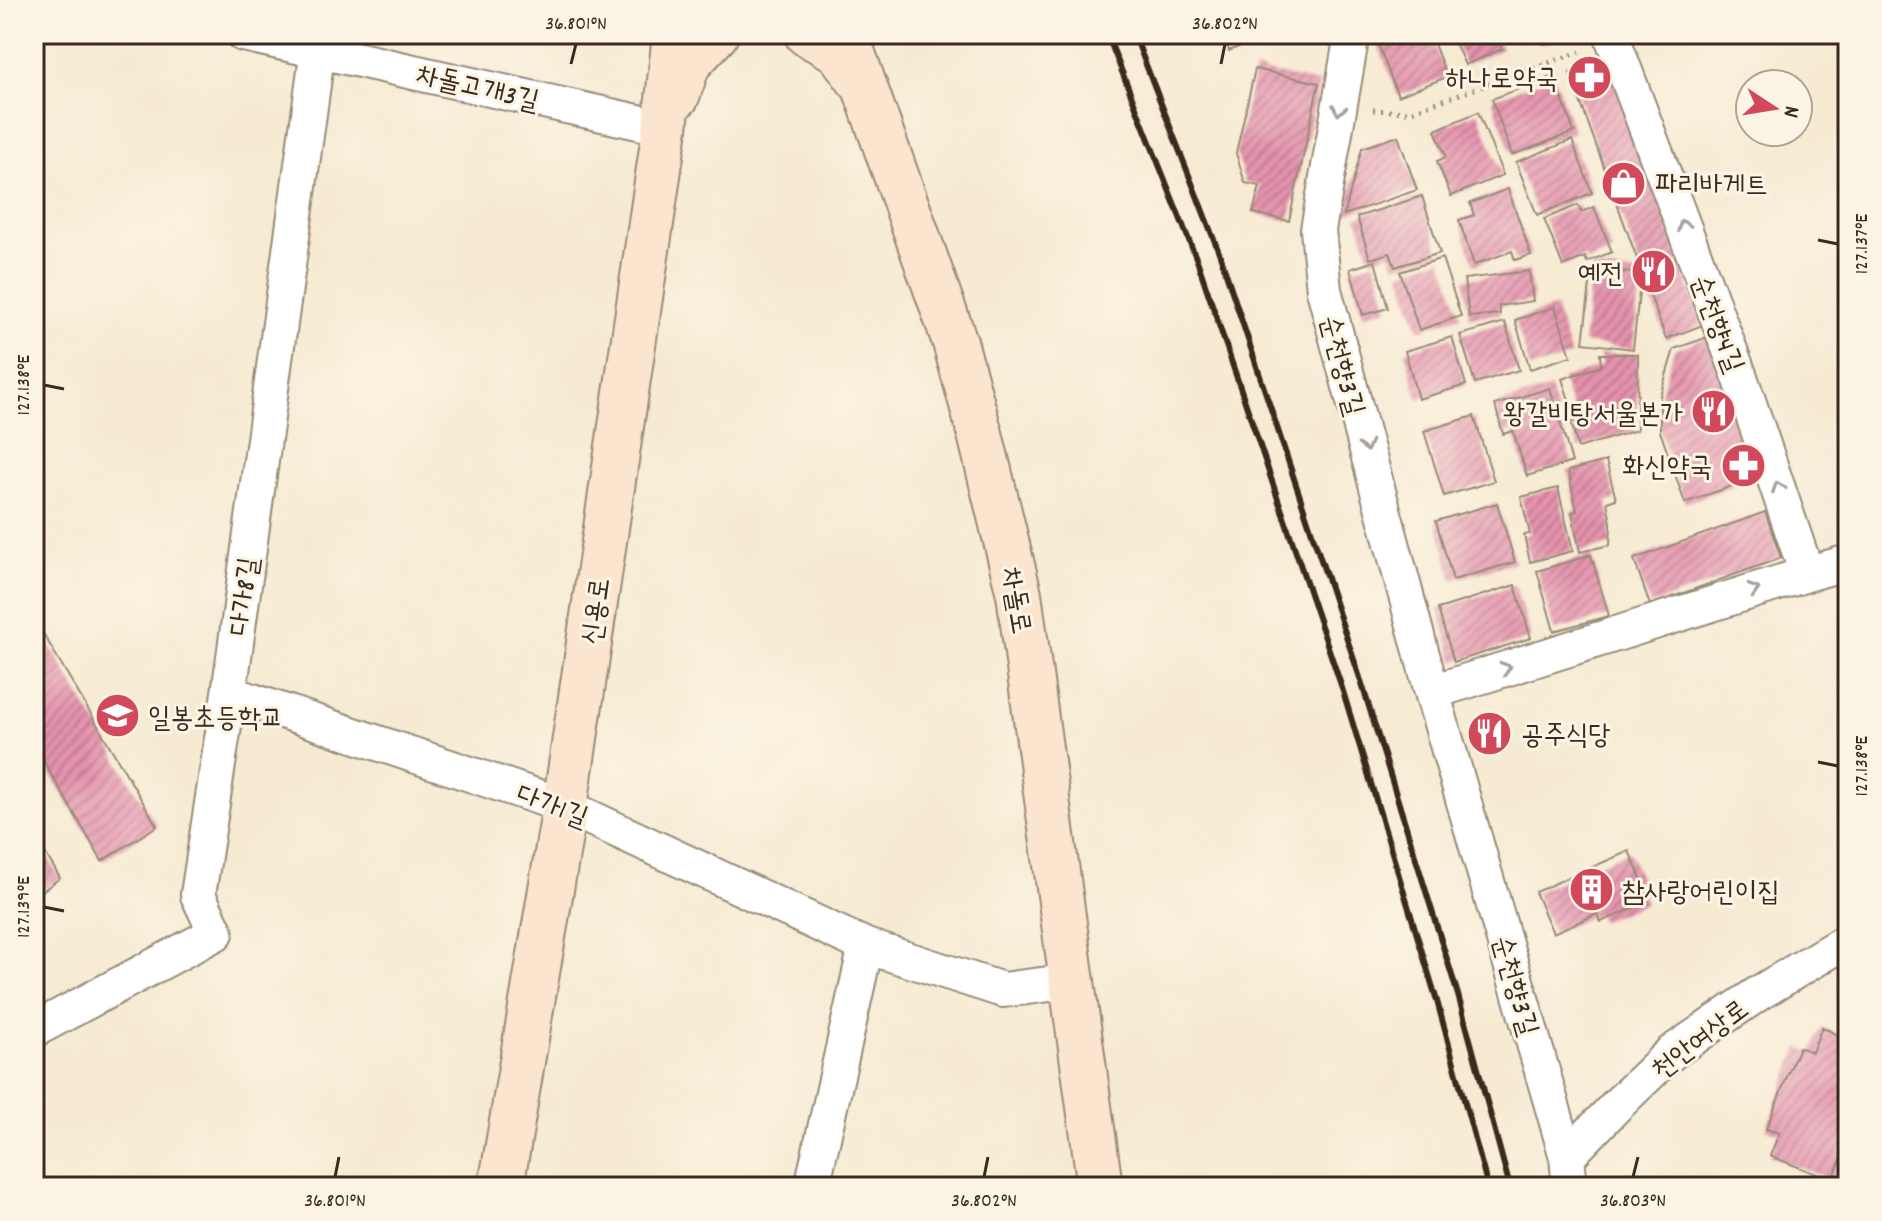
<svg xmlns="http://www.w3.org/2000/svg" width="1882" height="1221" font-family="Dekko,'Poor Story',sans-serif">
<defs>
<pattern id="building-hatch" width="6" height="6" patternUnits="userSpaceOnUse" patternTransform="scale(2)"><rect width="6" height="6" fill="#e492ad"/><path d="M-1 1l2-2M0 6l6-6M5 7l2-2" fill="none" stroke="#ba778c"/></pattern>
</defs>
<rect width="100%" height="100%" fill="#fcf5e5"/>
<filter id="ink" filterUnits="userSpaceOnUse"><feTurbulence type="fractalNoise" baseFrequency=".0125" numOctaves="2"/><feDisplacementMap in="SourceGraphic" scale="16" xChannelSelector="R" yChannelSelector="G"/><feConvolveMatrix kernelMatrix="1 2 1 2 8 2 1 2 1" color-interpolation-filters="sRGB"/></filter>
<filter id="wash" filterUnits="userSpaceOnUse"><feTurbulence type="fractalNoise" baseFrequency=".006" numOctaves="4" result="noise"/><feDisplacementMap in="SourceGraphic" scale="32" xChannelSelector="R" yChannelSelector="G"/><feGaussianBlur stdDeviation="1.8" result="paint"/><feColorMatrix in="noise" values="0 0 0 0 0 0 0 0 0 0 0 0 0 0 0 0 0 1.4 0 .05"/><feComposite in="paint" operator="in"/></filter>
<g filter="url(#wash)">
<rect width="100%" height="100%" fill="#f6ead2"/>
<g id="blocks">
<path fill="url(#building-hatch)" d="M1222,34H1269L1229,51Z
M1374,34H1430L1447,77L1398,96Z
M1451,34H1495L1502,49L1465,65Z
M1541,34H1568L1544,44Z
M1590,66L1613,77L1703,325L1666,339L1570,73Z
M1255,69L1319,83L1289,221L1253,213L1260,186L1245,183L1236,153Z
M1554,76L1574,132L1512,155L1492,99Z
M1478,112L1503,175L1451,196L1437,161L1446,157L1435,130Z
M1398,136L1417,190L1344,215L1362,148Z
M1572,140L1592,193L1537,215L1516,162Z
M1508,189L1531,255L1515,260L1512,251L1474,265L1459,220L1474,215L1470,203Z
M1422,196L1440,253L1395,267L1390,253L1370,259L1357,217Z
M1578,205L1581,212L1594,207L1612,252L1587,262L1585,257L1563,266L1544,219Z
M1442,258L1461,316L1419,330L1400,272Z
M1375,261L1388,308L1363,315L1350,269Z
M1592,268L1641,274L1633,349L1583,343Z
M1529,271L1533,301L1499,306L1500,314L1469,317L1464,279Z
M1555,307L1571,356L1530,369L1515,320Z
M1505,322L1519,370L1475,383L1460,335Z
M1452,337L1466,385L1418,399L1405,351Z
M1708,337L1757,477L1685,503L1660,431V396L1674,349Z
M1600,354H1638L1637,430L1578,448L1571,422L1576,421L1562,379L1601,366Z
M1550,388L1572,462L1527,476L1513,431L1503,434L1495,405Z
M1474,416L1494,481L1444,496L1424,431Z
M1606,461L1616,499L1607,502L1611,523L1610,545L1580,552L1572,512L1577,511L1568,471Z
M1558,488L1573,551L1530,562L1524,535L1530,534L1521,497Z
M1497,503L1515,562L1453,580L1436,521Z
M1765,512L1781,558L1650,605L1634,559Z
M1591,555L1609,616L1554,631L1537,571Z
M1515,585L1531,638L1454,662L1438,609Z
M34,618L157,826L102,861L34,745Z
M34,834L60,878L34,897Z
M1629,851L1644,885L1639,887L1646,903L1601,922L1597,914L1553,933L1535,892Z
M1822,1027L1848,1040V1144L1832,1180L1770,1156L1779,1133L1766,1129L1799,1047L1812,1052Z"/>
</g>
</g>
<g filter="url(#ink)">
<use href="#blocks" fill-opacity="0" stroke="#988a78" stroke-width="2"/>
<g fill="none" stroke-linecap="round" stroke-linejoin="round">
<defs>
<path id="street" d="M243,34L665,128
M1346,34L1350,46L1318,230L1324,290L1432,692L1567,1157L1570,1187
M1611,34L1740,377L1807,574L1848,562
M1432,692L1807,574
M229,693L565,806L866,946L1003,990L1073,981
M34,1030L216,933L198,895L229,693L320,34
M1567,1157L1618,1104L1671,1053L1759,993L1848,940
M812,1187L866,946"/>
<path id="secondary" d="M807,34L838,51L859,80
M846,34L955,342L980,434L1019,594L1100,1187
M677,96L688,64L716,34
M501,1187L565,806L665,128L675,34"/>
</defs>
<use href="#street" stroke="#988a78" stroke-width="38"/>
<use href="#secondary" stroke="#988a78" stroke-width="48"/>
<path stroke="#988a78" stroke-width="5" stroke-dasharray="2 6" stroke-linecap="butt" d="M1373,110L1409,112L1580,52"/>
<use href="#street" stroke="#fff" stroke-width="34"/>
<use href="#secondary" stroke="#fce5cf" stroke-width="44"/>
<path stroke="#3b2a1e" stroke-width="6" d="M1107,34L1198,263L1342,688L1437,1001L1488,1187
M1134,34L1220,255L1362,684L1458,995L1510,1187"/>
</g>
<defs><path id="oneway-chevron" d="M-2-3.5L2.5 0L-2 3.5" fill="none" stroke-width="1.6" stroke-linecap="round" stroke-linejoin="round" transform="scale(2)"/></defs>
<g stroke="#a79f9a">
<use href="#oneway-chevron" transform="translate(1339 110) rotate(100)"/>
<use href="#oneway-chevron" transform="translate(1683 225) rotate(-111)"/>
<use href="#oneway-chevron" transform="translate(1366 446) rotate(75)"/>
<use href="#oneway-chevron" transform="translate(1778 487) rotate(-109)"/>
<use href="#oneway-chevron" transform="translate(1754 590) rotate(-17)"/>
<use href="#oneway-chevron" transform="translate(1506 668) rotate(-17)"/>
</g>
</g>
<path fill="none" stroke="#3b2a1e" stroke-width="3" d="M571,64L576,44M1221,64L1225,44M1818,240L1838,244M44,385L64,389M1818,762L1838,766M44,907L64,911M335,1177L339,1157M984,1177L988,1157M1633,1177L1638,1157"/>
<defs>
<symbol id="pharmacy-disc" viewBox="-11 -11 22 22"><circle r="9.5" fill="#d1495b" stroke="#fcf5e5"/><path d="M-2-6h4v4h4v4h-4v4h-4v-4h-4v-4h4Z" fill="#fff"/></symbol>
<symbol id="shop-disc" viewBox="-11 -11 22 22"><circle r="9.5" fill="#d1495b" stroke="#fcf5e5"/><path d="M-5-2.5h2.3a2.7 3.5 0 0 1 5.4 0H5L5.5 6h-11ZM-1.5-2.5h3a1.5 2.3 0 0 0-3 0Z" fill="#fff"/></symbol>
<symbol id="restaurant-disc" viewBox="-11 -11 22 22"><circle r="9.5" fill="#d1495b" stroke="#fcf5e5"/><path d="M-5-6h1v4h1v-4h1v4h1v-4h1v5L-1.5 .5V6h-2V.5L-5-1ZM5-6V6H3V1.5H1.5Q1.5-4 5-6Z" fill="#fff"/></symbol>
<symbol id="school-disc" viewBox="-11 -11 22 22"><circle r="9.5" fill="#d1495b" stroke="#fcf5e5"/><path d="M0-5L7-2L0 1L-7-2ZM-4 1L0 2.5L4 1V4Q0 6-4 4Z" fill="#fff"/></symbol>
<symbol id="building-disc" viewBox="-11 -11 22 22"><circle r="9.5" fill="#d1495b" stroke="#fcf5e5"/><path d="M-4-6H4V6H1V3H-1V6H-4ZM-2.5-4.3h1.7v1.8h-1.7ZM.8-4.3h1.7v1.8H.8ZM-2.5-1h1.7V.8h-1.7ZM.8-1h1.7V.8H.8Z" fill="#fff"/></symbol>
</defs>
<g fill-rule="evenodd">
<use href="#pharmacy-disc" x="1564" y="52" width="51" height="51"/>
<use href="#shop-disc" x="1598" y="158" width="51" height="51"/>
<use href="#restaurant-disc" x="1628" y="246" width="51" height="51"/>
<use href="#restaurant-disc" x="1688" y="386" width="51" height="51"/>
<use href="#pharmacy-disc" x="1718" y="440" width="51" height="51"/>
<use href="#school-disc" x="92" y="690" width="51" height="51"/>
<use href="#restaurant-disc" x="1464" y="708" width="51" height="51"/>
<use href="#building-disc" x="1566" y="864" width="51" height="51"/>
</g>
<g text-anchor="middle" stroke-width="6" stroke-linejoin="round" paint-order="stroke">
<g font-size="28" fill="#3b2a1e" stroke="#fcf5e5" text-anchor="end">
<text x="1558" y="87">하나로약국</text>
<text x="1655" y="193" text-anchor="start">파리바게트</text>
<text x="1623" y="282">예전</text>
<text x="1683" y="422">왕갈비탕서울본가</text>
<text x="1712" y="475">화신약국</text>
<text x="148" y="726" text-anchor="start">일봉초등학교</text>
<text x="1521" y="743" text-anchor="start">공주식당</text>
<text x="1622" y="900" text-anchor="start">참사랑어린이집</text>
</g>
<g font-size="28" fill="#3b2a1e" stroke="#fcf5e5">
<text transform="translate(478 86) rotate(13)" y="10">차돌고개3길</text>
<text transform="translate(1719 323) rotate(69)" y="10">순천향4길</text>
<text transform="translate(1344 365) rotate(75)" y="10">순천향3길</text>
<text transform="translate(242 596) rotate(-82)" y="10">다가8길</text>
<text transform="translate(1018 600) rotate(80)" y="10">차돌로</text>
<text transform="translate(594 611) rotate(-82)" y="10">신용로</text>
<text transform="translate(553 804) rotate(21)" y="10">다가1길</text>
<text transform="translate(1517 985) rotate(74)" y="10">순천향3길</text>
<text transform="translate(1699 1038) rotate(-37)" y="10">천안여상로</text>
</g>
</g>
<rect width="1882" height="1221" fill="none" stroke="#fcf5e5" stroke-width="88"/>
<g transform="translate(1774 108) rotate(102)"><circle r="38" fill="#fcf5e5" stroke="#afa495" stroke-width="2"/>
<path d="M0-6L14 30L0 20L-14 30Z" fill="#d1495b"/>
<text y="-12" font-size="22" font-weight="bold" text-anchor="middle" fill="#3b2a1e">N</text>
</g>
<rect x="44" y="44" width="1794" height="1133" fill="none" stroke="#3b2a1e" stroke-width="3"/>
<g font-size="20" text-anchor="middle" fill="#3b2a1e">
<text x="576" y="29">36.801°N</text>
<text x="1225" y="29">36.802°N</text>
<text transform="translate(1860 244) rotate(-90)" y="7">127.137°E</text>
<text transform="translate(22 385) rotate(-90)" y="7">127.138°E</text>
<text transform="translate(1860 766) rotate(-90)" y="7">127.138°E</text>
<text transform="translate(22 907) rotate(-90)" y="7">127.139°E</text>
<text x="335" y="1206">36.801°N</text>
<text x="984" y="1206">36.802°N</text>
<text x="1633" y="1206">36.803°N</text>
</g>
</svg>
